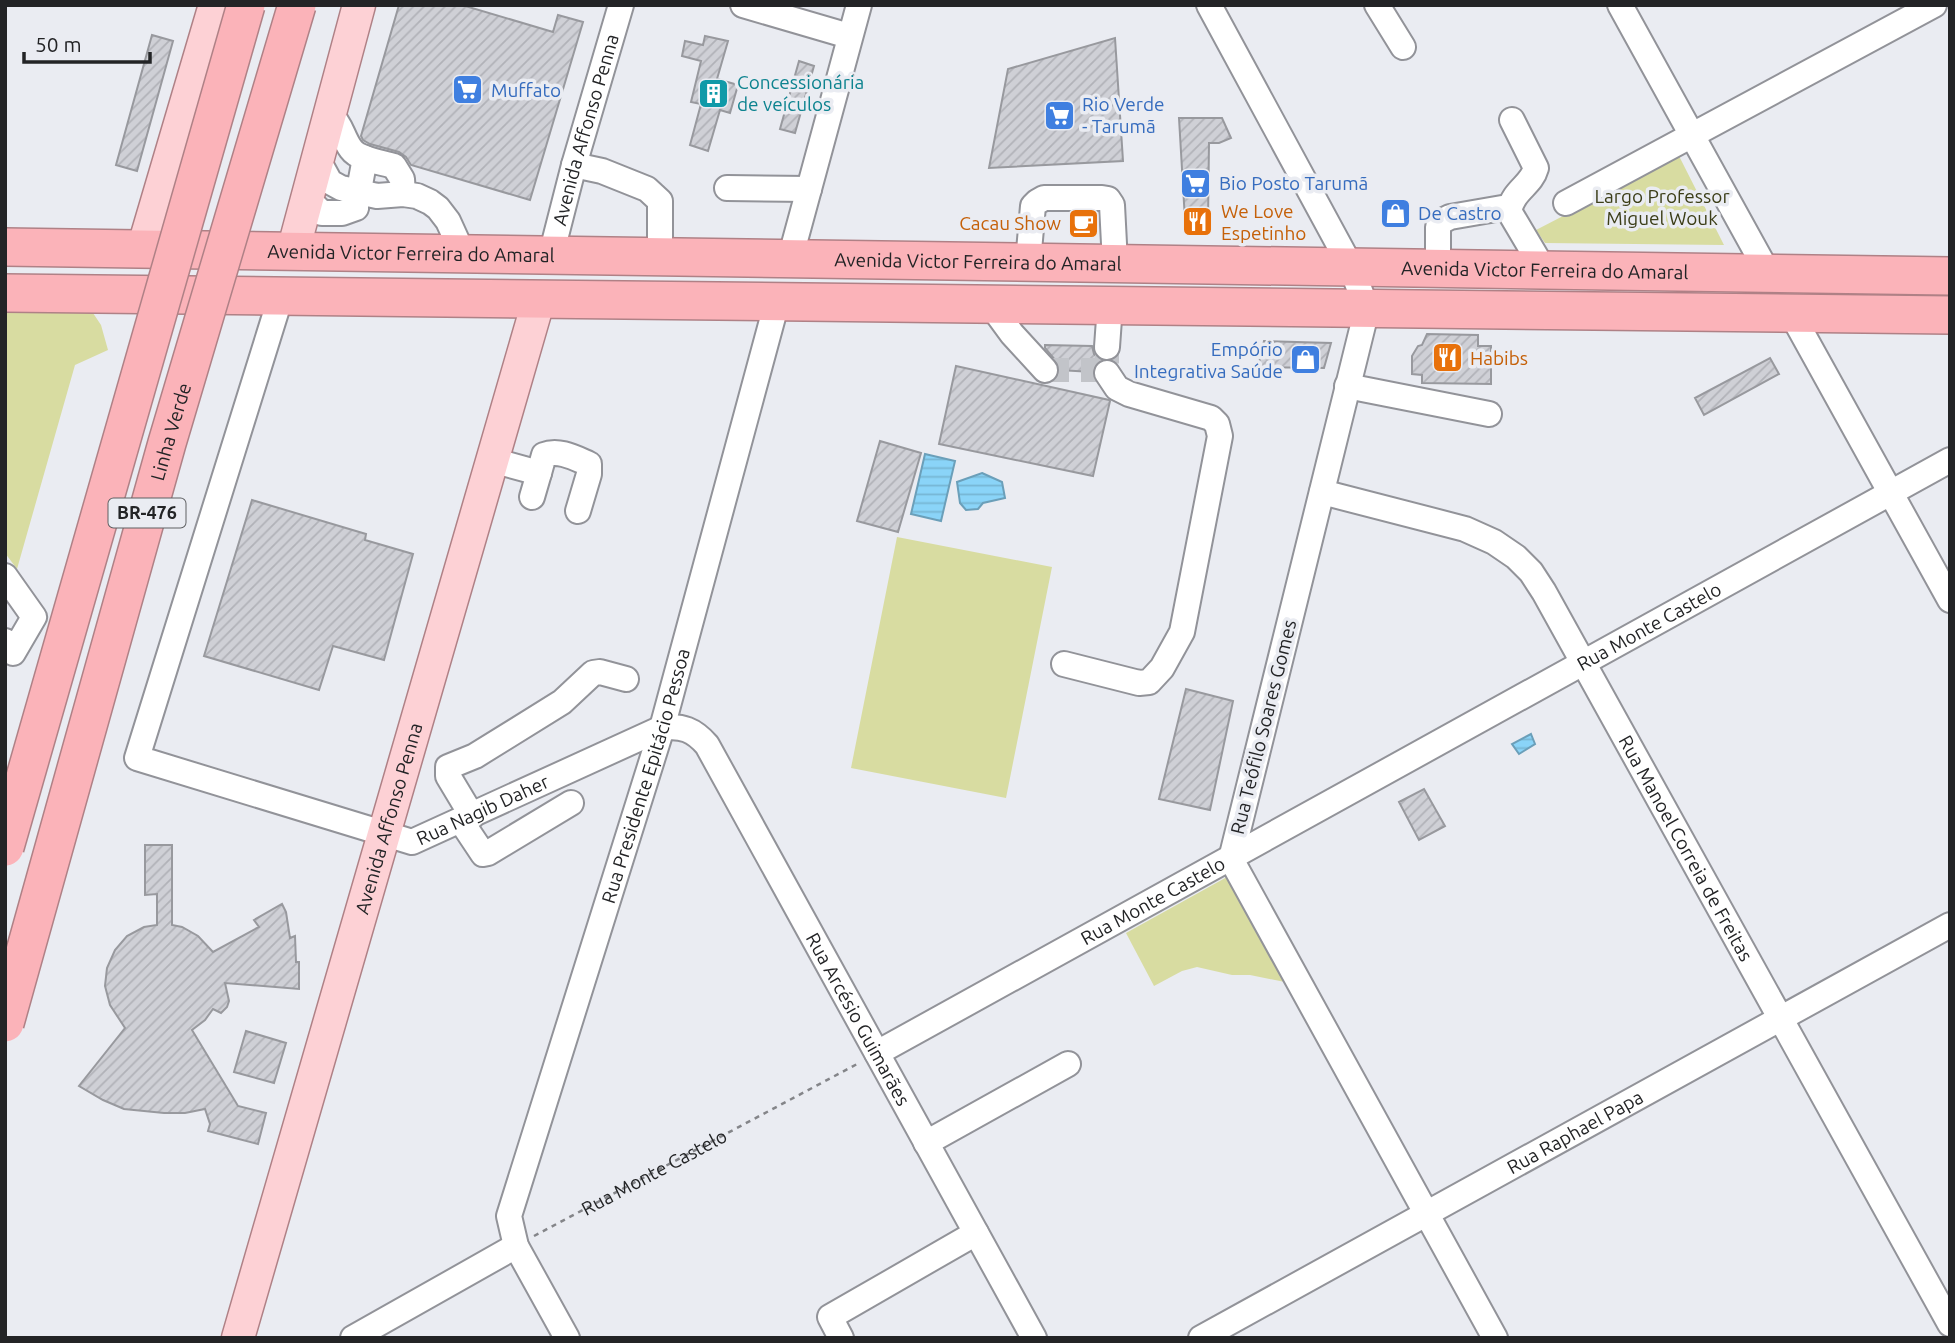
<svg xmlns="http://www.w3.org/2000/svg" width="1955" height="1343" font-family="Ubuntu,sans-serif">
<defs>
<pattern id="water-rules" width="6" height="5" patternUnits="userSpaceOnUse" patternTransform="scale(1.75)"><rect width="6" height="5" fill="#8ad4f8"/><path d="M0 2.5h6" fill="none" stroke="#77b6d4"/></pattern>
<pattern id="building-hatch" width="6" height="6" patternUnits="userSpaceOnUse" patternTransform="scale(1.75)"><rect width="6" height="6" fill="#cfd0d6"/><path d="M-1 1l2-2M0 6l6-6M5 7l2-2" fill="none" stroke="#b1b2b8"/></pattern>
</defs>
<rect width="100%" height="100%" fill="#eaecf2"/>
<path fill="#d8dca1" d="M1679,156L1724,245L1545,243L1536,230Z
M5,307H89L101,325L108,350L75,365L17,569L5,553Z
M897,537L1052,567L1006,798L851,768Z
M1227,877L1285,982L1250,975H1232L1197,967L1182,971L1154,986L1126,933Z"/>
<path fill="url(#water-rules)" stroke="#6b9fb9" stroke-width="2" d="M925,454L955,461L941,521L911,514Z
M982,473L1002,482L1005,498L983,503L978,509L966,510L960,503L957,482Z
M1531,734L1535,744L1519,754L1512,744Z"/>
<path fill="url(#building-hatch)" stroke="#98999e" stroke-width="2" d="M399,5H462L553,32L558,15L583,22L530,200L411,165L406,157L399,152L370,144L363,140L361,136Z
M152,35L173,41L137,171L116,165Z
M705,36L728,41L717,79L738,85L730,113L720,110L708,151L690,145L701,104L691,102L701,61L682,56L685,41L703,45Z
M1115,38L1123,161L989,168L1008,69Z
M799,61L814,66L795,133L780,129Z
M1179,118H1222L1231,138L1219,143H1209L1208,221L1185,220Z
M1427,334L1478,335V346H1491V384L1422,383V375L1412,374V356L1418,346L1422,345Z
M1264,341L1331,343L1324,368L1258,367Z
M1045,345L1092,346L1094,354L1100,360L1094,366L1092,372L1059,370L1056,361L1045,348Z
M1770,358L1779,374L1704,415L1695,398Z
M956,366L1109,400L1110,401L1093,476L939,444Z
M880,441L921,453L898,532L857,521Z
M252,500L366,534L365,540L413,554L384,660L333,646L319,690L204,656Z
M1186,689L1233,701L1210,810L1159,799Z
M1424,789L1445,826L1419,840L1399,802Z
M145,845H172V925L182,927L198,936L213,952L259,927L254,920L282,904L286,912L290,938L295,936L296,962H299V989L225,983L229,1001L227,1007L221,1013L213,1009L205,1020L192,1030L238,1106L266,1113L258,1144L208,1131L210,1124L205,1109L185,1113H164L124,1109L103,1100L79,1086L125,1028L110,1005L105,986L107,968L115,950L127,936L144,927L157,925V894L145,895Z
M246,1031L286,1043L274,1083L234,1072Z"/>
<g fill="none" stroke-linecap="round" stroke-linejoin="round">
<path stroke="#c2c4c9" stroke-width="24" stroke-dasharray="24 12" stroke-linecap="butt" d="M1045,370H1099L1107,373V352"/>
<defs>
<g id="minor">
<path d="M743,5L849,36"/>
<path d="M1209,5L1351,267L1367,309L1231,859L1495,1338"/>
<path d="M1377,5L1403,47"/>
<path d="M1620,5L1768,273"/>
<path d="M330,114C342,125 342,137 351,149C359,160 381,162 394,166L402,179L403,194"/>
<path d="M318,160L330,182L341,188L377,196L403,194L417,196L430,202L438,208L448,221L463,254"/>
<path d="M574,165L602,171L647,189L660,201V257"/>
<path d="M727,188L809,189"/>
<path d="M309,192L313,204L322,213H342L356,208"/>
<path d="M1566,203L1934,5"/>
<path d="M356,206L365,158"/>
<path d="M1509,211C1514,189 1531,186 1536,168L1512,120"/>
<path id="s2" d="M551,255L574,165L621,5"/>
<path d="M790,259L859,5"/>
<path d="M1028,262L1033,206L1037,202L1044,198H1102L1108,199L1112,205L1115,263"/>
<path d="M1438,268V227L1442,221L1450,217L1502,208L1509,211L1544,270"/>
<path id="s3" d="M281,296L137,758L412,842L662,728C682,725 694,730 707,745L1034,1338"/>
<path d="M990,304L1012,334L1045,370"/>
<path d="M1791,313L1950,600"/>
<path d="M1107,347L1110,305"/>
<path d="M1347,386L1489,414"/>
<path d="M492,460L539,473L532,497"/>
<path d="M539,473L544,455C559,449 575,458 589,464V474L578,511"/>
<path id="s4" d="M1322,492L1465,529L1494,542L1516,557L1531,572L1544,592L1950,1324"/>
<path d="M5,576L34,617L13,653L5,641"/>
<path d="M1064,664L1139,683L1149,682L1162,668L1182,632L1220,436L1217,424L1211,418L1129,394L1117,388L1107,373"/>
<path d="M472,816L448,776V767L475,756L562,702L593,673L600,672L626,679"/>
<path d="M461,821L483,854L488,853L571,803"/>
<path id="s5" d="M877,1053L1950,460"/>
<path d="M926,1143L1068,1064"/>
<path d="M353,1338L516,1246"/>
<path id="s6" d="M567,1338L516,1246L509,1216L662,728L777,302"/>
<path d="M841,1338L830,1317L976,1233"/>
<path id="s7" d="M1201,1338L1950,925"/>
</g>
<g id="major">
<path d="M143,249L215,5"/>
<path d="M293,251L359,5"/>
<path id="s8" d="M238,1338L539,299"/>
</g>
<g id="highway">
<path id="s9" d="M5,247L1950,276"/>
<path d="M5,293L1950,315"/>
</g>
</defs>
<use href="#minor" stroke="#929399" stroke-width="28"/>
<use href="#major" stroke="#af8186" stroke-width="35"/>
<use href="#highway" stroke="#af8186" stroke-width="40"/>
<path stroke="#848589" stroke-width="2.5" stroke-dasharray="5 5" stroke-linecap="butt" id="s1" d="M534,1236L859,1063"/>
<use href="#minor" stroke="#fff" stroke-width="24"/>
<use href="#major" stroke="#fdd1d5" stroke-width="32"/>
<use href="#highway" stroke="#fbb3b9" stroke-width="37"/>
<defs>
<g id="highway-bridge">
<path d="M5,847L246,5"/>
<path id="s10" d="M5,1023L167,443L297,5"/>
</g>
</defs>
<use href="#highway-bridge" stroke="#af8186" stroke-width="40" stroke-linecap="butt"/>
<use href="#highway-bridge" stroke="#fbb3b9" stroke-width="37"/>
</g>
<defs>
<symbol id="supermarket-square" viewBox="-11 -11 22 22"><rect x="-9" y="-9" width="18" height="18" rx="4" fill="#3f7fe0" stroke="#eaecf2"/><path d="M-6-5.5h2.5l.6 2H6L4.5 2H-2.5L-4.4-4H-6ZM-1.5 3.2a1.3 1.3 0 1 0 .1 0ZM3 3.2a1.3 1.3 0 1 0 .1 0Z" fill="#fff"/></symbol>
<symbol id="building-square" viewBox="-11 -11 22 22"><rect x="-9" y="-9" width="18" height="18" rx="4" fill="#0f9aa8" stroke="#eaecf2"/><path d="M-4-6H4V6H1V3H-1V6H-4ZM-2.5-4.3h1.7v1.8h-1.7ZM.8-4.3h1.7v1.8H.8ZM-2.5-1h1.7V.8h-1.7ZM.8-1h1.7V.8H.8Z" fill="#fff"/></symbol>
<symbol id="shop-square" viewBox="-11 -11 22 22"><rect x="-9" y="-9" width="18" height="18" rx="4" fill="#3f7fe0" stroke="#eaecf2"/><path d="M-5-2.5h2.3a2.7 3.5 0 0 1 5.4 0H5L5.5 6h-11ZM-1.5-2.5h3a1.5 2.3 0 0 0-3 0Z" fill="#fff"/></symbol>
<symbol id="restaurant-square" viewBox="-11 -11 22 22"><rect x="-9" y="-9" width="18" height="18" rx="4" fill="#e8710a" stroke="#eaecf2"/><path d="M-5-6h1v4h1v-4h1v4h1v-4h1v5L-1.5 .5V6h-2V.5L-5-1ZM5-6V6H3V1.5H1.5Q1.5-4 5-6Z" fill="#fff"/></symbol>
<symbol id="cafe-square" viewBox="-11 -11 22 22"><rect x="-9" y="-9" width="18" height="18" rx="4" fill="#e8710a" stroke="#eaecf2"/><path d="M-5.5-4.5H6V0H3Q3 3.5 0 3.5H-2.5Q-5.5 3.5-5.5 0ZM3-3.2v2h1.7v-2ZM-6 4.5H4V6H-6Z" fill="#fff"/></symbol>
</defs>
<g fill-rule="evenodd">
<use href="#supermarket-square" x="450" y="72" width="35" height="35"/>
<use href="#building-square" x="696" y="76" width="35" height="35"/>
<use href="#supermarket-square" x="1042" y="98" width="35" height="35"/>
<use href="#supermarket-square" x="1178" y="166" width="35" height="35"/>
<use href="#shop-square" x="1378" y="196" width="35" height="35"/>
<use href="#restaurant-square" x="1180" y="204" width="35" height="35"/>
<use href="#cafe-square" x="1066" y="206" width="35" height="35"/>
<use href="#restaurant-square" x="1430" y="340" width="35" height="35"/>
<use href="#shop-square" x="1288" y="342" width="35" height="35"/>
</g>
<g text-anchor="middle" stroke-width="7" stroke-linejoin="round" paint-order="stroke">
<rect fill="#eaecf2" stroke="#5f6063" stroke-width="2" x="108.5" y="498.5" width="77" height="29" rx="5"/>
<g font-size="18" font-weight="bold" fill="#232426">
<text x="147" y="519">BR-476</text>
</g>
<g font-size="19" fill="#0d838f" stroke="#eaecf2" text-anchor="start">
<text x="737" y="89">Concessionária<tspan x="737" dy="22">de veículos</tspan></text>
</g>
<g font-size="19" fill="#366cbe" stroke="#eaecf2" text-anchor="start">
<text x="491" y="97">Muffato</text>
<text x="1082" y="111">Rio Verde<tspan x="1082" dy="22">- Tarumã</tspan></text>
<text x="1219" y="190">Bio Posto Tarumã</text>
<text x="1418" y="220">De Castro</text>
<text x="1283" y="356" text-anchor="end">Empório<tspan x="1283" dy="22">Integrativa Saúde</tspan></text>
</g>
<g font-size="19" fill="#232426" stroke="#eaecf2">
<text dy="7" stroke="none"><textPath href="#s2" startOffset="130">Avenida Affonso Penna</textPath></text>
<text dy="7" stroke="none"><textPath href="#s9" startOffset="406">Avenida Victor Ferreira do Amaral</textPath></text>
<text dy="7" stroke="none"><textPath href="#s9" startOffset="973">Avenida Victor Ferreira do Amaral</textPath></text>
<text dy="7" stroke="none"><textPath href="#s9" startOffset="1540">Avenida Victor Ferreira do Amaral</textPath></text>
<text dy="7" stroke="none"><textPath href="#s10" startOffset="614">Linha Verde</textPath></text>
<text dy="7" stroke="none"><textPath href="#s5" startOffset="882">Rua Monte Castelo</textPath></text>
<text transform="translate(1263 727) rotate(-76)" y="7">Rua Teófilo Soares Gomes</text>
<text dy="7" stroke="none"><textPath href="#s6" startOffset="597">Rua Presidente Epitácio Pessoa</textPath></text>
<text dy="7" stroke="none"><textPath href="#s3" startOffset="849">Rua Nagib Daher</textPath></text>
<text dy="7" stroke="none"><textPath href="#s8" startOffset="541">Avenida Affonso Penna</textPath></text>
<text dy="7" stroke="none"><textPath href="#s4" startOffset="544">Rua Manoel Correia de Freitas</textPath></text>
<text dy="7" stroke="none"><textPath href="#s5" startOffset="315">Rua Monte Castelo</textPath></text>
<text dy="7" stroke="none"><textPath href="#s3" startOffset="1410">Rua Arcésio Guimarães</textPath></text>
<text dy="7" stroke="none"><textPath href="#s7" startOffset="427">Rua Raphael Papa</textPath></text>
<text dy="7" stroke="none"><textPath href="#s1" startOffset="136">Rua Monte Castelo</textPath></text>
</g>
<g font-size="19" fill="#3c3e18" stroke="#eaecf2">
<text x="1662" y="203">Largo Professor<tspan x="1662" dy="22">Miguel Wouk</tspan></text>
</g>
<g font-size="19" fill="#c56008" stroke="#eaecf2" text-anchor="start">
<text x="1221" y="218">We Love<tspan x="1221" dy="22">Espetinho</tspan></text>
<text x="1061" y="230" text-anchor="end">Cacau Show</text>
<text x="1470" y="365">Habibs</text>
</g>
</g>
<rect width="1955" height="1343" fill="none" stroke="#232426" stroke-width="14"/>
<path d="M24 52v10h126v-10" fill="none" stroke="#232426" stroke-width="3.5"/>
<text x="35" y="52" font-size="21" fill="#232426" stroke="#eaecf2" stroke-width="5" paint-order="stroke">50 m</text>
</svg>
